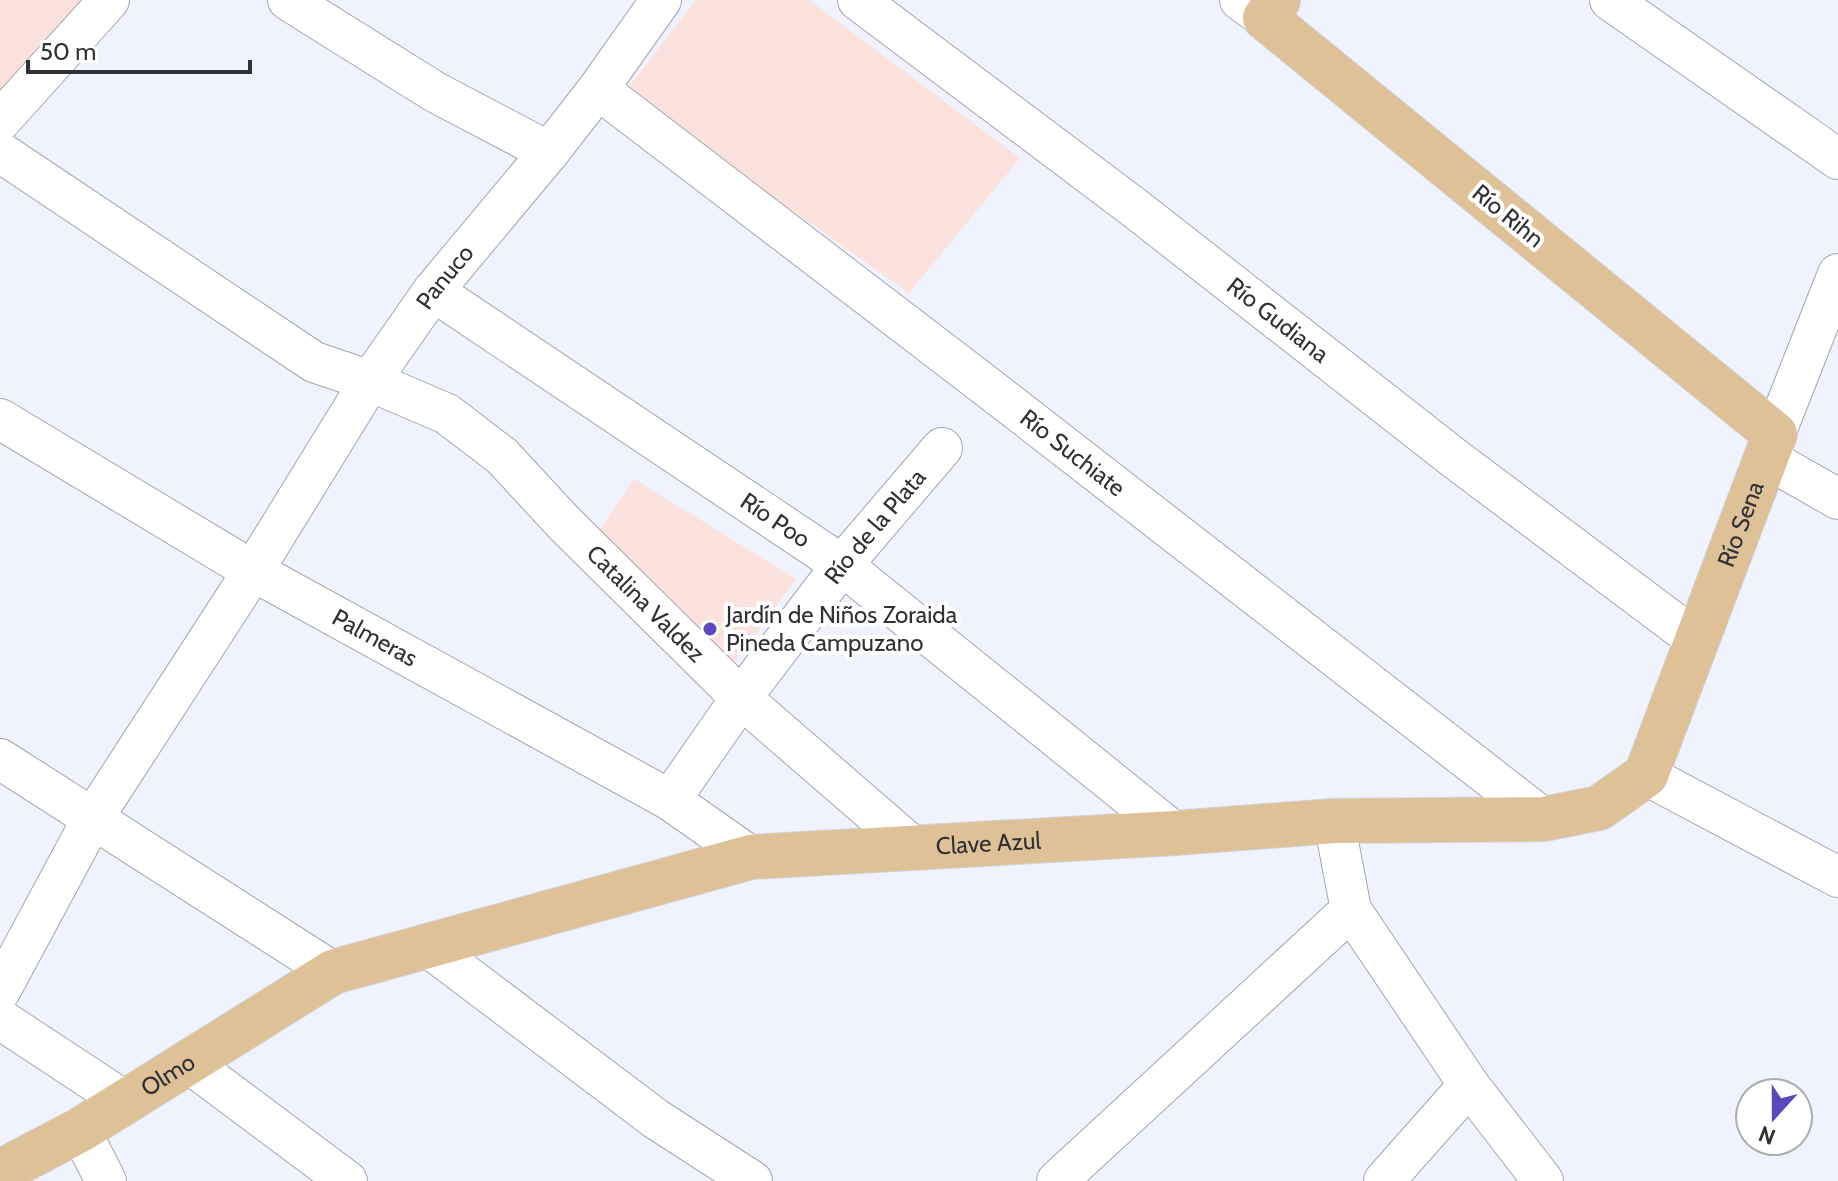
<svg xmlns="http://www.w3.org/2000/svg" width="1838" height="1181" font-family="Cabin,sans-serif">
<rect width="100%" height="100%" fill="#f0f2fd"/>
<path fill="#fce2dd" d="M0,0H88L0,105Z
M696,0H809L1020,158L909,293L625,92Z
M634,479L796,579L721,680L580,558Z"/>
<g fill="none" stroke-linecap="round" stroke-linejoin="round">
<defs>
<g id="minor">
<path d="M288,0L435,92L549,152"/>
<path id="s1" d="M858,0L1136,209L1454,458L1698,641"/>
<path d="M1240,0L1265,18"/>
<path d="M1610,0L1838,159"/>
<path id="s2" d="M598,89L990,389L1544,819"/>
<path d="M0,121L109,0"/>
<path id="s3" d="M0,152L314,362L370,381L447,414L502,456L564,523L741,698L913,847"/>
<path id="s4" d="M433,291L842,565L1175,833"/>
<path id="s5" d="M0,419L253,571L670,800L751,857"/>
<path d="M1775,434L1838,274"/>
<path d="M1766,458L1838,499"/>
<path d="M0,759L333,972"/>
<path d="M1646,775L1838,877"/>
<path id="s6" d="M670,800L741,698L842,565L942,448"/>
<path d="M1334,821L1351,910L1469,1085L1543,1181"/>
<path d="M427,946L656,1119L752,1181"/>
<path id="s7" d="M0,991L93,818L253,571L370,381L433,291L549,152L598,89L661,0"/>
<path d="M0,1019L126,1102"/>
<path d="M189,1063L347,1181"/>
<path d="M80,1130L106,1181"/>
<path d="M1057,1181L1351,910"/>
<path d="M1384,1181L1469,1085"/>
</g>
<g id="major">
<path id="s8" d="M0,1172L80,1130L333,972L751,857L1175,833L1334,821L1544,819L1599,808L1646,775L1775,434L1265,18L1278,0"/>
</g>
</defs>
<use href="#minor" stroke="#a4a6b1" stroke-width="42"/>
<use href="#major" stroke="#d1d2d3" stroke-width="46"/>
<use href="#minor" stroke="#fff" stroke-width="40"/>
<use href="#major" stroke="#dfc198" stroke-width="44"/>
</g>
<circle fill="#5c47bf" stroke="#fff" stroke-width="3" cx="710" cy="629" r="8"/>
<g text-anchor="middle" stroke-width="8" stroke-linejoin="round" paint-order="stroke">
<g font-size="24" fill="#303135" stroke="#fff">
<text transform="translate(1508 216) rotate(39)" y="8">Río Rihn</text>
<text dy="8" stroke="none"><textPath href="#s7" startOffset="842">Panuco</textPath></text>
<text dy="8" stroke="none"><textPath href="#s1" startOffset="528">Río Gudiana</textPath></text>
<text dy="8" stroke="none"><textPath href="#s2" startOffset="598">Río Suchiate</textPath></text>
<text dy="8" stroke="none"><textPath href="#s4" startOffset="412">Río Poo</textPath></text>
<text dy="8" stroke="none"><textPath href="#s8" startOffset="1998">Río Sena</textPath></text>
<text dy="8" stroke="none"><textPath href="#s6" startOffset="342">Río de la Plata</textPath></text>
<text dy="8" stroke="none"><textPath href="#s3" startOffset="796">Catalina Valdez</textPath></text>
<text dy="8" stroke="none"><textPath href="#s5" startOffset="434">Palmeras</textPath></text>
<text dy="8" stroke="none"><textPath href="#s8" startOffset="1060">Clave Azul</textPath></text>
<text dy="8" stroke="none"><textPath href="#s8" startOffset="194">Olmo</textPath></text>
</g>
<g font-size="24" fill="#303135" stroke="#fff" text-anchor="start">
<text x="726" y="623">Jardín de Niños Zoraida<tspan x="726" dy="28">Pineda Campuzano</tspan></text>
</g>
</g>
<g transform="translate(1774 1117) rotate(201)"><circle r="38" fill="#ffffff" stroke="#acadae" stroke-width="2"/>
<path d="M0-6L14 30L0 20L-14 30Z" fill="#5c47bf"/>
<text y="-12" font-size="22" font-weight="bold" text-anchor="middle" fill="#303135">N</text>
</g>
<path d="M28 60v12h222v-12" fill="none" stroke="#303135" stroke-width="4"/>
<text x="40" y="60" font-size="24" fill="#303135" stroke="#ffffff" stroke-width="6" paint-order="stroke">50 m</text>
</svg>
